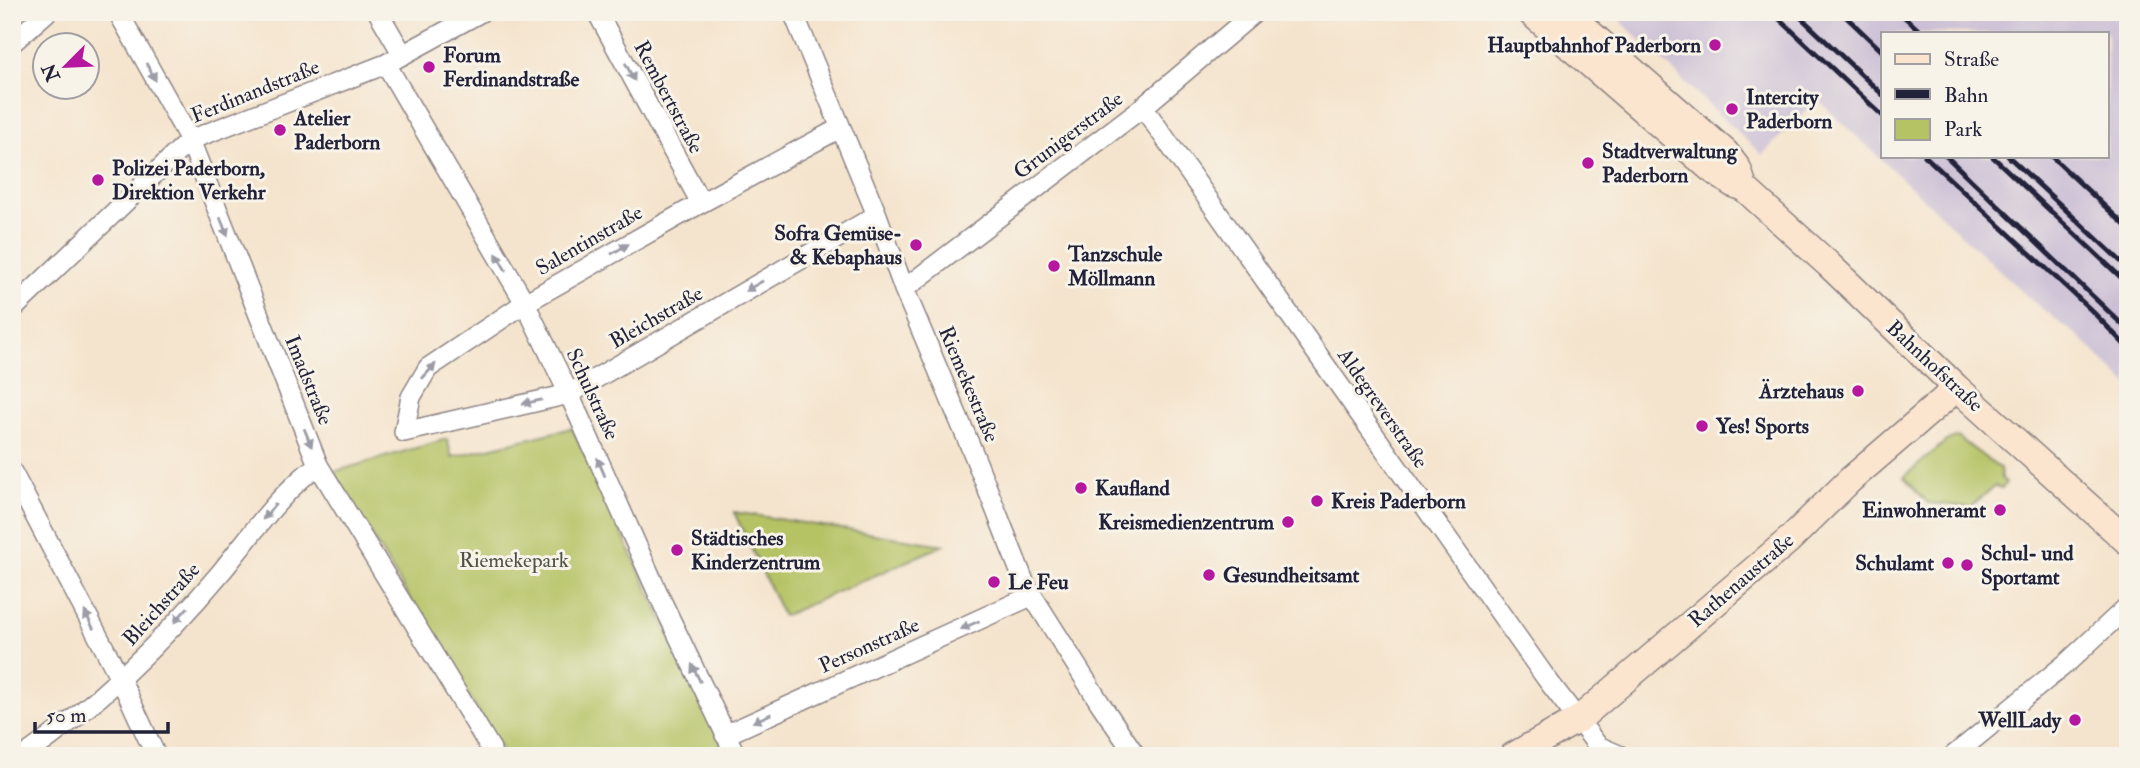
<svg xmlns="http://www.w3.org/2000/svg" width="2140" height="768" font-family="'IM FELL Double Pica',serif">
<rect width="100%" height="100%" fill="#f7f3e8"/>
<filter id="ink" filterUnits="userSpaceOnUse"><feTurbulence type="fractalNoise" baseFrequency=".0143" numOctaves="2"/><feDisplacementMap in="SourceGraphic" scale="14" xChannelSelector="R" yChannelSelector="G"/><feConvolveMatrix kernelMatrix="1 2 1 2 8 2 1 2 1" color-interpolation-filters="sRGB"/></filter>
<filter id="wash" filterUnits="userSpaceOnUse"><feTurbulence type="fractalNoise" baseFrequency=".00686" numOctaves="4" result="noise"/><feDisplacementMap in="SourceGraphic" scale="28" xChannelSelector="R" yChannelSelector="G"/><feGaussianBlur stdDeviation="1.57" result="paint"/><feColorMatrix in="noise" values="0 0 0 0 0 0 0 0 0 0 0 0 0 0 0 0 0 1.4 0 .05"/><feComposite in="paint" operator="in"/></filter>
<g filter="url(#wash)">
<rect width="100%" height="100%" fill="#f5e4cd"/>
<path fill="#cbbfd5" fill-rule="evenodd" d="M1611,12H2128V385L2079,337L2031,300L1817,99L1762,155ZM1883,33H2107V156H1883Z"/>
<path fill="#b5c365" stroke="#6c7250" stroke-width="2" d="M572,428L727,756H505L333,472L447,439L452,457Z
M1955,437L1959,438L2000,469L2001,478L2006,483L2002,489L1995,486L1970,507L1928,503L1904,477L1946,441Z
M734,512L944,545L783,616Z"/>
</g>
<g filter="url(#ink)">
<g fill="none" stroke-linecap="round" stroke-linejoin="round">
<defs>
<path id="street" d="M118,12L190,140L318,465L491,749
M378,12L403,55
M597,12L701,203
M793,12L877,215L904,289L974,455L1025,584L1100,703L1136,756
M12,43L47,12
M386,64L525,303L569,394L661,600L736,756
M1143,107L1546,678L1598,746L1621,756
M840,128L701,203L525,303L428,368L411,397L404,432L569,394L877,215
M904,289L1143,107L1255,12
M12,310L190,140L386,64L481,12
M12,472L121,680L156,756
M725,735L1031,596
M24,756C99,704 164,640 222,571C252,534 279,494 318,465
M1953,756L2069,661L2128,606"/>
<path id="secondary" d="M1530,12L1711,169L1733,184L1744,188L1828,264L1957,388L2128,542
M1566,12L1726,153L1738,169L1744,188
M1513,756L1579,719L1789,540L1850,480L1957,388"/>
</defs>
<use href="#street" stroke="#8c8384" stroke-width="22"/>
<use href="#secondary" stroke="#8c8384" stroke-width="29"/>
<use href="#street" stroke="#fff" stroke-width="19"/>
<use href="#secondary" stroke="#fbe5cf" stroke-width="26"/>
<path stroke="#22223b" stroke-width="5" d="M1772,12L1883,116
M1795,12L1883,95
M1841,12L1883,52
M1899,12L1922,33
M1925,156L2091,310L2128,348
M1946,156L2128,330
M1992,156L2128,284
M2008,156L2128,268
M2051,156L2128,228"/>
</g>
<defs><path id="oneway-solid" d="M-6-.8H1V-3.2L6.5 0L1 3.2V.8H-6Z" transform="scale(1.75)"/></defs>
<g fill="#9c9ca7">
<use href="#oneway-solid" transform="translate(151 72) rotate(61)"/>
<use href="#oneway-solid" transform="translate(630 72) rotate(62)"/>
<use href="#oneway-solid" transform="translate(224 227) rotate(68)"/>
<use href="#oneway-solid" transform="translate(620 249) rotate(-30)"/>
<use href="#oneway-solid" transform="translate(501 262) rotate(-120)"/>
<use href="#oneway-solid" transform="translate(754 286) rotate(150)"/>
<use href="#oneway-solid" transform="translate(429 371) rotate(-48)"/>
<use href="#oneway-solid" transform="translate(532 402) rotate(167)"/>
<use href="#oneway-solid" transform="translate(308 438) rotate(68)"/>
<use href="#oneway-solid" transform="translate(601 467) rotate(-113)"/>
<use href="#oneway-solid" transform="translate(269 512) rotate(130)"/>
<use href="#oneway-solid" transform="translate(181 615) rotate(132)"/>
<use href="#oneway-solid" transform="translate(89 620) rotate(-117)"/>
<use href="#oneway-solid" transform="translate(970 625) rotate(156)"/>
<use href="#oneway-solid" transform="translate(696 673) rotate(-116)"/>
<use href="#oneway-solid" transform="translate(762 718) rotate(156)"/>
</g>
</g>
<g fill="#b5179e" stroke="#f7f3e8" stroke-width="2.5">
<circle cx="1715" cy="45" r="7"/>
<circle cx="429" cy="67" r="7"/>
<circle cx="1732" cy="109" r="7"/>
<circle cx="280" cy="130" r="7"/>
<circle cx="1588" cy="163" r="7"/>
<circle cx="98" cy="180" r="7"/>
<circle cx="916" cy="245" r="7"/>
<circle cx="1054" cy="266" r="7"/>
<circle cx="1858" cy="391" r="7"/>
<circle cx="1702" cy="426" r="7"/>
<circle cx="1081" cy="488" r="7"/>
<circle cx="1317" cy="501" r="7"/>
<circle cx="2000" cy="510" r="7"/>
<circle cx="1288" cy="522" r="7"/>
<circle cx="677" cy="550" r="7"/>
<circle cx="1948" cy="563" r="7"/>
<circle cx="1967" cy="565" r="7"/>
<circle cx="1209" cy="575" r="7"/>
<circle cx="994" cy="582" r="7"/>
<circle cx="2075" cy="720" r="7"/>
</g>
<g text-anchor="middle" stroke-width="6" stroke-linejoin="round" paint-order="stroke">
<g font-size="21" font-weight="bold" fill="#22223b" stroke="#f7f3e8" text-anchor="start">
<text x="1701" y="52" text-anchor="end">Hauptbahnhof Paderborn</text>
<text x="443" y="62">Forum<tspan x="443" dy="24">Ferdinandstraße</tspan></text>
<text x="1746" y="104">Intercity<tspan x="1746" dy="24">Paderborn</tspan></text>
<text x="294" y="125">Atelier<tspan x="294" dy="24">Paderborn</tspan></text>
<text x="1602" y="158">Stadtverwaltung<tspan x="1602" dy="24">Paderborn</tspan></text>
<text x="112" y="175">Polizei Paderborn,<tspan x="112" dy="24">Direktion Verkehr</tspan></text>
<text x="902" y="240" text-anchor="end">Sofra Gemüse-<tspan x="902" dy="24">&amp; Kebaphaus</tspan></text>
<text x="1068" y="261">Tanzschule<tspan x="1068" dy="24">Möllmann</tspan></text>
<text x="1844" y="398" text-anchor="end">Ärztehaus</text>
<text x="1716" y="433">Yes! Sports</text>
<text x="1095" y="495">Kaufland</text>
<text x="1331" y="508">Kreis Paderborn</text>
<text x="1986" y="517" text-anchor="end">Einwohneramt</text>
<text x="1274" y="529" text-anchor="end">Kreismedienzentrum</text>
<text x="691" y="545">Städtisches<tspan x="691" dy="24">Kinderzentrum</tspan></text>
<text x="1981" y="560">Schul- und<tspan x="1981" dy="24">Sportamt</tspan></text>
<text x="1934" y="570" text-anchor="end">Schulamt</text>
<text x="1223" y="582">Gesundheitsamt</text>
<text x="1008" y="589">Le Feu</text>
<text x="2061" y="727" text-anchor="end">WellLady</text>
</g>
<g font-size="21" fill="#22223b" stroke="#f7f3e8">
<text transform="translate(255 91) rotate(-22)" y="7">Ferdinandstraße</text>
<text transform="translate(669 97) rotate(62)" y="7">Rembertstraße</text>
<text transform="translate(1068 135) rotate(-37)" y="7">Grunigerstraße</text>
<text transform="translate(589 240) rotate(-30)" y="7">Salentinstraße</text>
<text transform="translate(656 317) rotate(-30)" y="7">Bleichstraße</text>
<text transform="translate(1935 366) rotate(43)" y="7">Bahnhofstraße</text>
<text transform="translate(309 380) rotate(68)" y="7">Imadstraße</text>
<text transform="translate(969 384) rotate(67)" y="7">Riemekestraße</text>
<text transform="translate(593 394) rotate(65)" y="7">Schulstraße</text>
<text transform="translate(1383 408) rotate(55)" y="7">Aldegreverstraße</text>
<text transform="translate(1741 580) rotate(-41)" y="7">Rathenaustraße</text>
<text transform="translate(161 604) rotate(-48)" y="7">Bleichstraße</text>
<text transform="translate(869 645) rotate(-24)" y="7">Personstraße</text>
</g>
<g font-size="21" fill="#4e5248" stroke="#f7f3e8">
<text x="514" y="567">Riemekepark</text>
</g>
</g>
<rect width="2140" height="768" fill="none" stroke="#f7f3e8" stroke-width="42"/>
<rect x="1881" y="32" width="228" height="126" fill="#f7f3e8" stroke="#a29fa3" stroke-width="2"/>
<rect x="1895" y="54" width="35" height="10" fill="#fbe5cf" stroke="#a29fa3" stroke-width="2"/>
<text x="1944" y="66" font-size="21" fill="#22223b">Straße</text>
<rect x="1895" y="89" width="35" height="10" fill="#22223b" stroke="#a29fa3" stroke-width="2"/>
<text x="1944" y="102" font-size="21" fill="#22223b">Bahn</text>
<rect x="1895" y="119" width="35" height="21" fill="#b5c365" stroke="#a29fa3" stroke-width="2"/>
<text x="1944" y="136" font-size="21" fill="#22223b">Park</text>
<g transform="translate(66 66) rotate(246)"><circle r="33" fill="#f7f3e8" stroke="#a29fa3" stroke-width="2"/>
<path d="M0-5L12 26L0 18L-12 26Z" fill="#b5179e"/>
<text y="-10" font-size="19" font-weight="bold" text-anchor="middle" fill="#22223b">N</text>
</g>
<path d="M35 722v10h133v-10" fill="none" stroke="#22223b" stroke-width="3.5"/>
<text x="46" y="722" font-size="21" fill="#22223b" stroke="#f7f3e8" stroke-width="5" paint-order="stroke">50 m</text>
</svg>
